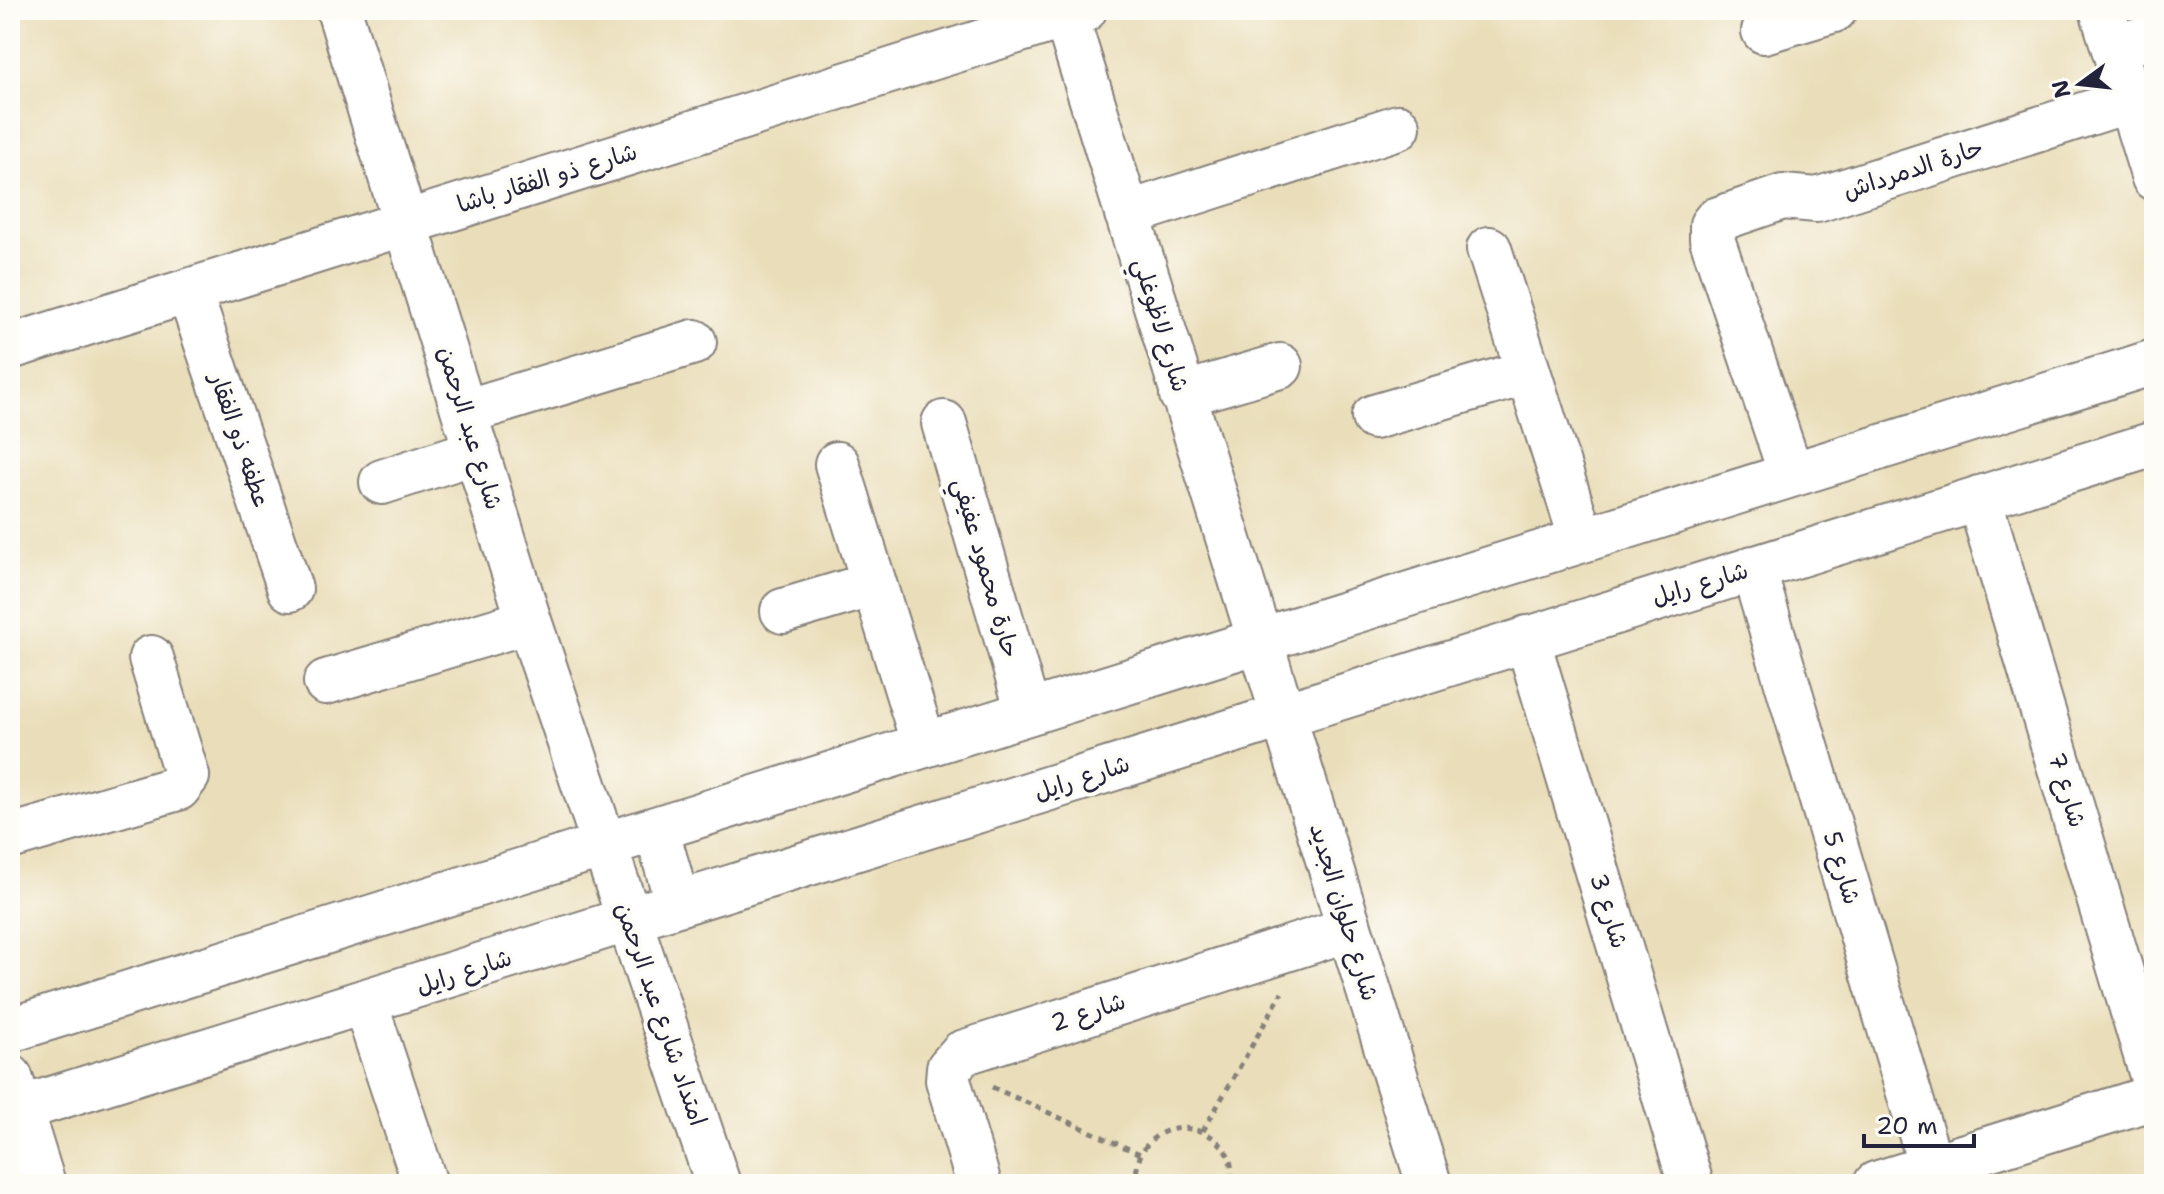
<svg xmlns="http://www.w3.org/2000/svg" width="2164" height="1194" font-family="'Shantell Sans','Playpen Sans Arabic',sans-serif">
<rect width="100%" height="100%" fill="#fdfcf7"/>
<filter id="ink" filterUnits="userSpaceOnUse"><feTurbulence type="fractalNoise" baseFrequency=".0125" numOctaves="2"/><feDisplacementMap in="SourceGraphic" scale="16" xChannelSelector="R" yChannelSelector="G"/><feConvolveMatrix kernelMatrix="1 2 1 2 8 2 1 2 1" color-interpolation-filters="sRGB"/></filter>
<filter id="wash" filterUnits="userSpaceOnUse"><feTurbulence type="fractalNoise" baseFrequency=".006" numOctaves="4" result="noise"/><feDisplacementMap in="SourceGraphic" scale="32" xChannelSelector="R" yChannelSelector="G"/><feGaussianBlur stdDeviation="1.8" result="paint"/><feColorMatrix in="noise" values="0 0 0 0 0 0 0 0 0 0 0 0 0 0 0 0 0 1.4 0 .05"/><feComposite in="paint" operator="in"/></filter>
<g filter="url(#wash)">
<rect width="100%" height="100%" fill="#eadeba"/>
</g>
<g filter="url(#ink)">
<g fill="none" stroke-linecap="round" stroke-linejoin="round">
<defs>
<path id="minor" d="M339,10L529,621L718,1184
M1064,10L1429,1184
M2102,10L2154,178
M1764,31L1834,10
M2114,47L2154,36
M1127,214L1398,127
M1489,249L1582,540
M189,291L290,589
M10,347L1084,10
M1182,395L1280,366
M465,412L694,342
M1374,417L1528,372
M944,423L1028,712
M837,464L924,745
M1791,474L1712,239V225L1716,220L1783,197L1817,200L2130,100
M382,482L477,451
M1979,498L2154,1082
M1753,568L1931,1167
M783,611L874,584
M1527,638L1691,1184
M326,682L529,621
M656,829L678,904
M10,837L178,788L187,776L151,658
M365,1003L425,1184
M10,1030L2154,362
M10,1077L43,1184
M10,1112L2154,444
M979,1184L948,1080L949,1068L962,1053L1349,929
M1876,1184L2154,1097"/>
</defs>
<use href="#minor" stroke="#86807a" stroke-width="48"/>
<path stroke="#86807a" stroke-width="5" stroke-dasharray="6 6" stroke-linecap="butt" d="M992,1087L1140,1154
M1203,1131L1282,993
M1136,1184C1133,1102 1243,1118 1231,1184"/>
<use href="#minor" stroke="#fff" stroke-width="44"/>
</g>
</g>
<g text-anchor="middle" stroke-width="8" stroke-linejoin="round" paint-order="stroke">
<g font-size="24" fill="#22223b" stroke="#fdfcf7">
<text transform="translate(1913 169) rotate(-18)" y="8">حارة الدمرداش</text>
<text transform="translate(547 178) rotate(-17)" y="8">شارع ذو الفقار باشا</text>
<text transform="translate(1161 325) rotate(73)" y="8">شارع لاظوغلي</text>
<text transform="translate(470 428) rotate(73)" y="8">شارع عبد الرحمن</text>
<text transform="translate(240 440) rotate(71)" y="8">عطفه ذو الفقار</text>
<text transform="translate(986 568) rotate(74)" y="8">حارة محمود عفيفي</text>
<text transform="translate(1700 584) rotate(-17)" y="8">شارع رايل</text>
<text transform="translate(1082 778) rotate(-18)" y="8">شارع رايل</text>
<text transform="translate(2067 790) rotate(73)" y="8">شارع 7</text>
<text transform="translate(1842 868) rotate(73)" y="8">شارع 5</text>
<text transform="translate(1609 911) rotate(73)" y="8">شارع 3</text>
<text transform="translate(1344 912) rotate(73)" y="8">شارع حلوان الجديد</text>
<text transform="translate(464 972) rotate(-18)" y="8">شارع رايل</text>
<text transform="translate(1088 1012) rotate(-18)" y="8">شارع 2</text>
<text transform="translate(661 1014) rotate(71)" y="8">امتداد شارع عبد الرحمن</text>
</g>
</g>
<rect width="2164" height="1194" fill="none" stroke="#fdfcf7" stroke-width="40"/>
<g transform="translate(2080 84) rotate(255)" stroke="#fdfcf7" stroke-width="6" paint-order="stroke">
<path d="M0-6L14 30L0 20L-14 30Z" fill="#22223b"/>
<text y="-12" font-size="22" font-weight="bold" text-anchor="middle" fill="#22223b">N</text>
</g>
<path d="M1864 1134v12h110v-12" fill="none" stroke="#22223b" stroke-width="4"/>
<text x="1876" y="1134" font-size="24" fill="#22223b" stroke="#fdfcf7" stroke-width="6" paint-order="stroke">20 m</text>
</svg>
